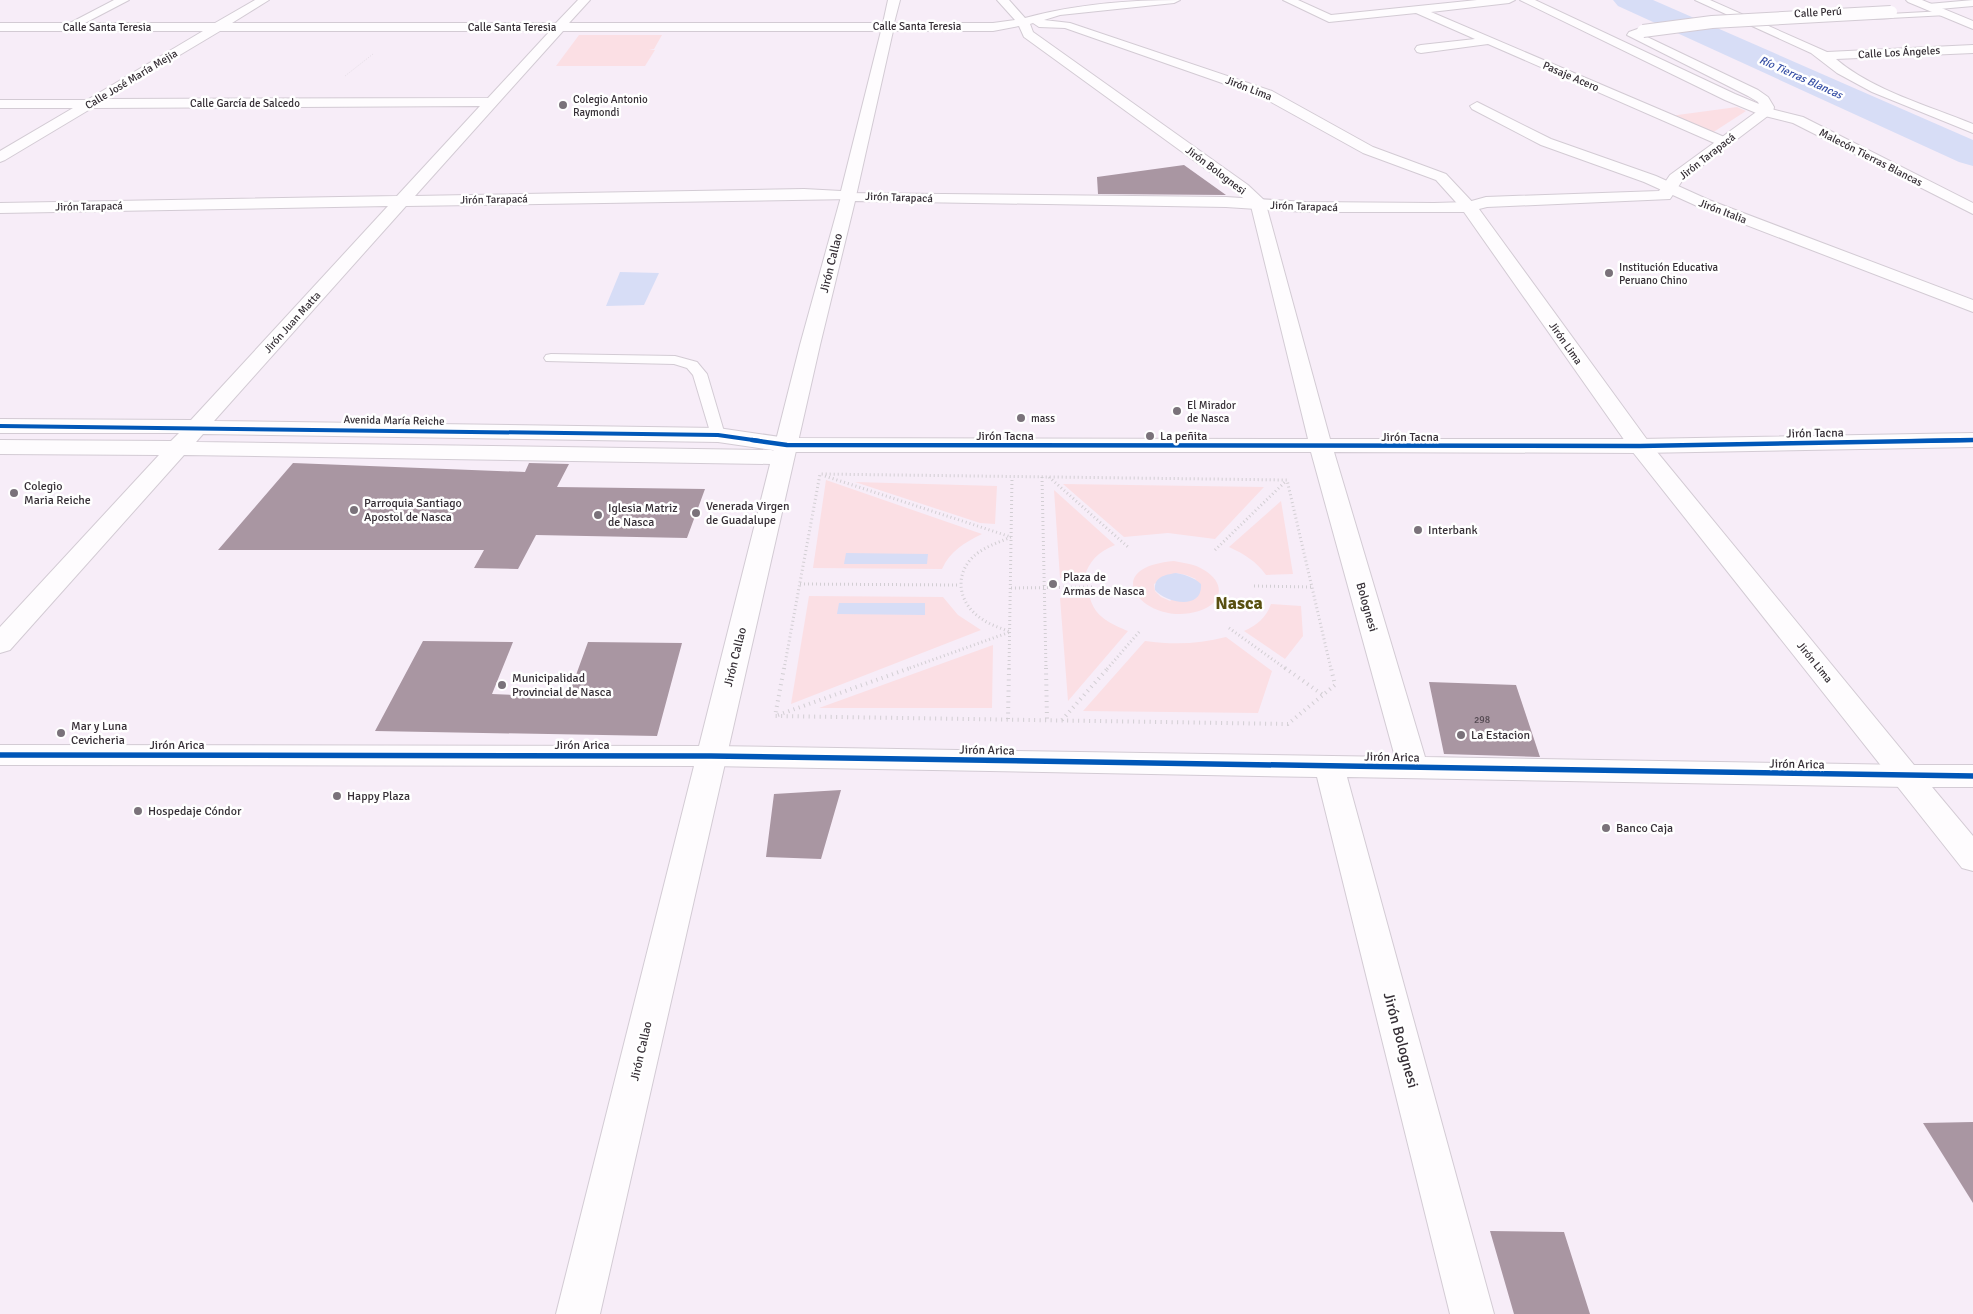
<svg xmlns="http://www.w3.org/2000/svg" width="1973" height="1314" font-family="Signika,sans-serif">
<rect width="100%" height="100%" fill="#f7edf8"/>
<path fill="#fbdfe4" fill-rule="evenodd" d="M579,35H662L654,49L649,50H655L645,66H556Z
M1737,107L1746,111L1712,133L1670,116Z
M826,480L982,534C964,543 950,551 942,569L813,568Z
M855,482L997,486L995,524L980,523Z
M1063,484L1264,487L1215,539L1168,533L1124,537Z
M1054,490L1115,545C1098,552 1089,561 1084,578H1060Z
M1281,501L1293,574L1266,575C1256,561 1244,554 1229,547Z
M1174,561C1184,563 1195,564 1204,570C1226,583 1223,603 1199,611C1147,628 1094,568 1174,561ZM1176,573L1186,575L1196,579L1170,601L1161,597L1155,591L1154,584Z
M809,596L943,597L958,615L981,630L791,704Z
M1060,598H1090C1095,617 1111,624 1128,631L1068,701Z
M1271,604L1301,606L1303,636L1285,659L1244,631C1257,625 1266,618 1271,604Z
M1226,637L1272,671L1258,713L1083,711L1145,641C1174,645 1199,644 1226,637Z
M993,645L992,708H819Z"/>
<path fill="#d7ddf6" d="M620,272L659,273L644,305L606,306Z
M846,553L928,554L927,564H844Z
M1176,573C1186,575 1193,577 1201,584C1203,611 1166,603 1155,590C1154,577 1164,575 1176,573Z
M839,603H925V615L837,614Z"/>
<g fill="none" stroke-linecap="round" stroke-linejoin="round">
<path fill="#d7ddf6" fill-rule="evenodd" d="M1613,0H1653L1973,140V166L1959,162L1618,6Z"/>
</g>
<path fill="#a996a2" d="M1184,165L1226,195L1098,194L1097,177Z
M293,463L525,472L529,463L569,464L557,487L705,489L687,538L536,535L518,569L474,568L484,550H218Z
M423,641L513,642L492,694L568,697L588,642L682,643L657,736L375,731Z
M1429,682L1516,685L1540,757L1444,754Z
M841,790L821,859L766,857L774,794Z
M1973,1122V1203L1923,1123Z
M1490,1231L1564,1232L1590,1314H1514Z"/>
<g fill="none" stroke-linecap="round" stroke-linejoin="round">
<defs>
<path id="lane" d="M1944,11H1947V15L1871,19L1867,17L1871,15Z
M551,354L675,356L697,362L707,374L725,435L723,438H713L711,435L693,375L687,368L674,364L546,361L544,358L546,355Z"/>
<path id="street" d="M114,0H129L85,23H215L255,0H269L232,23H556L578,0H590L569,23H883L888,0H900L894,23H993L1015,20L997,0H1009L1025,18C1076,4 1128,0 1180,0L1174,3L1060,15L1044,20L1070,23L1272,91L1373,147L1446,174L1477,207L1475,210H1463L1436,180L1363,153L1262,97L1065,28L1039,27L1033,23L1030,24L1033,32L1248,185L1265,201L1330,439H1640L1973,433V447L1640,453L1334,452L1425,757L1907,765L1918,768L1922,776L1918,784L1907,787L1347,777L1494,1314H1450L1317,777L711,766L0,765V745L711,746L1395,757L1311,452H787L718,442L203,434L196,442L771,450L779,452L782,457L779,462L771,464L184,455L10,650L0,653V627L159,455L0,454V440L171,441L179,433H0V419L191,420L388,206L0,213V203L397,196L480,106L92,108L5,160L0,162V151L73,108H0V100H87L203,31H0V23H70ZM1019,26L1024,37L1236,191L1251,206L1308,439L787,438L718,428L214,421L406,206L854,199L856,196L893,31H993ZM220,31H550L488,98L106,99ZM563,31H881L841,191L804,189L415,196Z
M1283,0H1298L1331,15L1477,0H1515L1509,3L1431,12L1729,139L1731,142L1729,145H1719L1488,44L1421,53L1417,52L1415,49L1417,46L1421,45L1475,39L1416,13L1329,22Z
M1520,0H1535L1735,94L1771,109L1803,117L1973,203V214L1793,123L1761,115L1725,100Z
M1695,0H1710L1827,52L1973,45V53L1836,59C1872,90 1929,106 1973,124V133L1872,92L1837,73L1811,53Z
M1973,0V6L1928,10L1922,7L1928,4Z
M1477,102L1551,139L1656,176L1709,200L1973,300V312L1697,206L1644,182L1541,145L1472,109L1470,106Z"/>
<path id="secondary" d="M1906,0H1922L1973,21V29L1908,2Z
M1643,27L1649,31L1643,35L1758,90L1768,97L1774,107L1773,112L1682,181L1670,199L1487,207L1479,209L1648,441L1914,765H1973V787H1932L1973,836V871L1962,868L1632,451L1464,212H1306L1226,207L855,201L820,345L600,1314H556L800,345L842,193L1226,197L1306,202L1434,203L1468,202L1486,197L1659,191L1670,175L1759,110L1760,107L1758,102L1748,96L1627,35L1629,32Z"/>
</defs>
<use href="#lane" stroke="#d3cbd4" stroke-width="2"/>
<use href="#street" stroke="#d3cbd4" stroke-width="2"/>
<use href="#secondary" stroke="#d3cbd4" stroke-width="2"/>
<path stroke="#d2ced3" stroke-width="1" stroke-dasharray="0.5 2" stroke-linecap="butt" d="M345,76L373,54"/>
<path stroke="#d2ced3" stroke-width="3" stroke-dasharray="1 3" stroke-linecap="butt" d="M825,476L1011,537C997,543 981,548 971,559C953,579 961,606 982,619C990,625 1001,628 1010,632L907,669
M1042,477L1046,669
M1049,477L1128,547
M1215,550L1286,481
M800,584L959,585
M1254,586L1312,587
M1011,588L1094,587
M1229,628L1286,669
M784,669L820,474L1287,480L1331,669
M1009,669L1012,477
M1107,669L1140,631"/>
<path stroke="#d2ced3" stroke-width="4" stroke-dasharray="1 4.5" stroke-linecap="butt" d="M784,668L775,716L1288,724L1335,685L1331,668
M1046,668L1047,720
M1285,668L1323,695
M778,715L910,668
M1008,719L1009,668
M1062,720L1108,668"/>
<use href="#lane" fill="#fefcfe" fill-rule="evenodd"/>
<use href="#street" fill="#fefcfe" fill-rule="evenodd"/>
<use href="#secondary" fill="#fefcfe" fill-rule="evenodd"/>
<defs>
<path id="secondary-bridge" d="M1643,31L1712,22L1891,12"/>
</defs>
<use href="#secondary-bridge" stroke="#d3cbd4" stroke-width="14" stroke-linecap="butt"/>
<use href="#secondary-bridge" stroke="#fefcfe" stroke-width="12"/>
<defs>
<path id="cycleway-far2" d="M0,426L718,435L760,441
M1911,441L1973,440"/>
<path id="cycleway-far1" d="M752,440L787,445L1640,446L1973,440"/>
<path id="cycleway" d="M0,755L711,756L1973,776"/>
</defs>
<use href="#cycleway-far2" stroke="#fff" stroke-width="6"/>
<use href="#cycleway-far1" stroke="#fff" stroke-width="8"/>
<use href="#cycleway" stroke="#fff" stroke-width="9"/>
<use href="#cycleway-far2" stroke="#0057b8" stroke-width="4"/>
<use href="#cycleway-far1" stroke="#0057b8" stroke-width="4.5"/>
<use href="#cycleway" stroke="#0057b8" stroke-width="5.5"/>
</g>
<g fill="#7a727a" stroke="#fff" stroke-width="2">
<circle cx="563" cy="105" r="5"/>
<circle cx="1609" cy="273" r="5"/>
<circle cx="1177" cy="411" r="5"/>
<circle cx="1021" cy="418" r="5"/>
<circle cx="1150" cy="436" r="5"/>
<circle cx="14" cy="493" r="5"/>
<circle cx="354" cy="510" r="5"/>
<circle cx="696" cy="513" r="5"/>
<circle cx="598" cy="515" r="5"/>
<circle cx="1418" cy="530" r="5"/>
<circle cx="1053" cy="584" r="5"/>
<circle cx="502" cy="685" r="5"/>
<circle cx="61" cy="733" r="5"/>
<circle cx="1461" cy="735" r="5"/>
<circle cx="337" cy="796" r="5"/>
<circle cx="138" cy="811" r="5"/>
<circle cx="1606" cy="828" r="5"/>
</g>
<g text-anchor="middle" stroke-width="5" stroke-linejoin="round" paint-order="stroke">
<g font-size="10" fill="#534951">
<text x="1482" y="723">298</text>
</g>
<g font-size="11" fill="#362f36" stroke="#fff">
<text transform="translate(1818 12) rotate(-3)" y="4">Calle Perú</text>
<text x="917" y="30">Calle Santa Teresia</text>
<text x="107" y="31">Calle Santa Teresia</text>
<text x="512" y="31">Calle Santa Teresia</text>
<text transform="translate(1899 52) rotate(-3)" y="4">Calle Los Ángeles</text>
<text transform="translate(1571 76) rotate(23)" y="4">Pasaje Acero</text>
<text transform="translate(131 79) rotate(-31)" y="4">Calle José María Mejia</text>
<text transform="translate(1249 88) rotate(21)" y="4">Jirón Lima</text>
<text x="245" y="107">Calle García de Salcedo</text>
<text transform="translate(1707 156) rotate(-38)" y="4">Jirón Tarapacá</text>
<text transform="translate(1871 157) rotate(27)" y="4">Malecón Tierras Blancas</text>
<text transform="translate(1216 170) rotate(37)" y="4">Jirón Bolognesi</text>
<text transform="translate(899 197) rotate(2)" y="4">Jirón Tarapacá</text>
<text transform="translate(494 199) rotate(-1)" y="4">Jirón Tarapacá</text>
<text transform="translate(89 206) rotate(-1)" y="4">Jirón Tarapacá</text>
<text transform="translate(1304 206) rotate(2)" y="4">Jirón Tarapacá</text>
<text transform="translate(1723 211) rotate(21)" y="4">Jirón Italia</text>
<text transform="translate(292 322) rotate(-48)" y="4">Jirón Juan Matta</text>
<text transform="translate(1566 343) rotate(55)" y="4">Jirón Lima</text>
<text transform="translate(394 420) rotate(1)" y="4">Avenida María Reiche</text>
<text transform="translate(1815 662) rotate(51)" y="4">Jirón Lima</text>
</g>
<g font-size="11" font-style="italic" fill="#344da4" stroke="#fff">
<text transform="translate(1801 77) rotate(24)" y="4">Río Tierras Blancas</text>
</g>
<g font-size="11" fill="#362f36" stroke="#fff" text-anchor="start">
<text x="573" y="103">Colegio Antonio<tspan x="573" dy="13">Raymondi</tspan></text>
<text x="1619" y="271">Institución Educativa<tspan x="1619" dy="13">Peruano Chino</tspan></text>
<text x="1187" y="409">El Mirador<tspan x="1187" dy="13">de Nasca</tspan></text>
<text x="1031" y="422">mass</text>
</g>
<g font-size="12" fill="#362f36" stroke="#fff">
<text transform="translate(831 263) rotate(-76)" y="4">Jirón Callao</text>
<text transform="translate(1815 433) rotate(-1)" y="4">Jirón Tacna</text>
<text x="1005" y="440">Jirón Tacna</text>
<text x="1410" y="441">Jirón Tacna</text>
<text transform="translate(1367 607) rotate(74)" y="4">Bolognesi</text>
<text transform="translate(735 657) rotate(-76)" y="4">Jirón Callao</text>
<text x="177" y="749">Jirón Arica</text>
<text x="582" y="749">Jirón Arica</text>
<text transform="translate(987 750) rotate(1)" y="4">Jirón Arica</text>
<text transform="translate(1392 757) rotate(1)" y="4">Jirón Arica</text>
<text transform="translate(1797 764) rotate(1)" y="4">Jirón Arica</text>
<text transform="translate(641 1051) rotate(-77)" y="4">Jirón Callao</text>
</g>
<g font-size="12" fill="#362f36" stroke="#fff" text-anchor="start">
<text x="1160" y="440">La peñita</text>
<text x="24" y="490">Colegio<tspan x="24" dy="14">Maria Reiche</tspan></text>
<text x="364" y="507">Parroquia Santiago<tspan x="364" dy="14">Apostol de Nasca</tspan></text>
<text x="706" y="510">Venerada Virgen<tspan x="706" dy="14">de Guadalupe</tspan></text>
<text x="608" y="512">Iglesia Matriz<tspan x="608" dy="14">de Nasca</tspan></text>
<text x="1428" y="534">Interbank</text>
<text x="1063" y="581">Plaza de<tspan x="1063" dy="14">Armas de Nasca</tspan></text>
<text x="512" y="682">Municipalidad<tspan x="512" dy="14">Provincial de Nasca</tspan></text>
<text x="71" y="730">Mar y Luna<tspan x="71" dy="14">Cevicheria</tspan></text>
<text x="1471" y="739">La Estacion</text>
<text x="347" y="800">Happy Plaza</text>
<text x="148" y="815">Hospedaje Cóndor</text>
<text x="1616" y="832">Banco Caja</text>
</g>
<g font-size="15" fill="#362f36" stroke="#fff">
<text transform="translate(1401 1040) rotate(75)" y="5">Jirón Bolognesi</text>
</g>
<g font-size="18" font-weight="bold" fill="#584f10" stroke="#fff">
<text x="1239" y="609">Nasca</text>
</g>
</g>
</svg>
